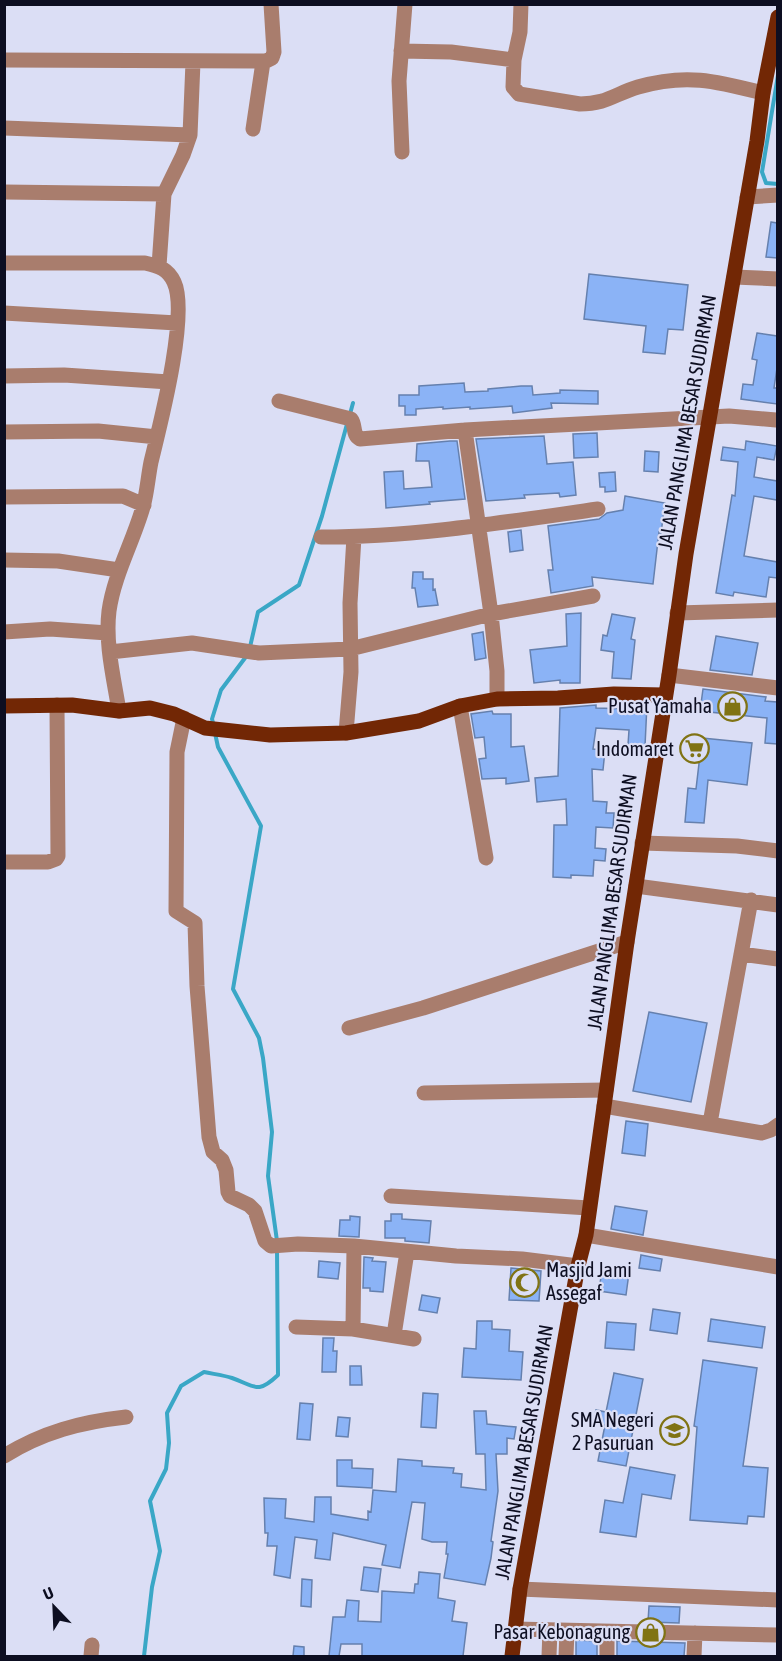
<svg xmlns="http://www.w3.org/2000/svg" width="782" height="1661" font-family="'Asap Condensed',sans-serif">
<rect width="100%" height="100%" fill="#dbdef5"/>
<g fill="none" stroke-linecap="round" stroke-linejoin="round">
<path stroke="#3aa7c6" stroke-width="4" d="M778,75L762,172L766,183L778,184
M350,414L353,403
M250,647L258,612L299,585L322,516L347,424
M214,726L212,719L221,690L248,654
M215,733L218,747L261,826L233,989L259,1038L263,1058L272,1132L268,1176L277,1241
M144,1656L152,1587L160,1551L150,1501L166,1469L169,1443L167,1413L181,1386L204,1372C213,1374 223,1375 232,1378C255,1386 257,1395 278,1375L277,1249"/>
</g>
<path fill="#8bb3f6" stroke="#6580ae" stroke-width="1.5" d="M771,222L777,223V258L766,257Z
M589,274L688,285L683,330L668,329L665,354L643,352L646,326L584,319Z
M757,333L777,336V368L774,388H777V404L741,399L743,384L753,385L757,360L752,359Z
M464,383L465,392L488,391V389L521,386H532L533,395L560,393V390L598,391V404L551,403L552,408L513,413L512,406L470,409V407L443,409V407L416,409V415H405V406H399V395H419V386Z
M597,433L598,457L574,458L573,434Z
M544,436L547,464L573,462L576,495L560,497L559,493L524,495L525,498L486,501L476,439Z
M450,441H457L465,499L429,502L430,504L386,508L384,472L403,471L404,489L432,487L429,461H416L417,444Z
M746,441L777,446L774,460L757,457L754,477L777,481V500L754,496L744,556L777,562V578L769,577L766,597L734,592L733,596L716,593L732,495L735,496L738,462L721,460L723,447L745,450Z
M645,451L659,452L658,472L644,471Z
M615,472L616,491L605,492V487H600L599,473Z
M625,496L665,503L661,533L659,532L653,584L592,577L593,586L551,593L548,570H553L548,526L599,519L607,513L623,510Z
M521,530L523,550L510,552L508,532Z
M413,572H423V579H433V590L435,589L438,605L418,607L415,588H412Z
M581,613L580,683H560V680L534,683L530,650L567,646L566,614Z
M612,614L635,618L631,639L635,640L631,679L612,678L614,652L601,650L603,635L607,636Z
M483,632L486,658L475,660L472,634Z
M716,636L758,643L752,675L710,670Z
M703,689L766,697L765,701L777,702V744L765,743L767,718L700,711Z
M630,704H647L645,746L628,745L629,730L596,728L593,749L605,750L603,770L592,769L593,801L607,802L606,813H614L613,828L596,827L595,848L606,849L605,861L594,860L593,876L571,875V878L553,877L554,825H567L566,799L537,802L535,778L558,776L560,708L596,705V708L630,709Z
M492,711L493,714H511V747L524,746L529,781L506,784V778L482,779L479,759L486,758L484,737L475,738L471,714Z
M702,738L752,743L747,785L708,780L704,823L685,822L688,788L696,789Z
M649,1012L707,1023L691,1102L633,1091Z
M626,1121L648,1124L645,1156L622,1153Z
M615,1206L647,1211L643,1235L611,1229Z
M391,1214H402V1219L431,1221L429,1243L405,1241V1238H385V1221H391Z
M350,1216L360,1217L359,1237L339,1236L340,1220H350Z
M641,1255L662,1259L660,1271L639,1268Z
M364,1257L373,1258L372,1261L386,1262L383,1292L370,1291V1288H363Z
M319,1261L340,1263L338,1279L318,1277Z
M511,1268L541,1271L539,1301L509,1300Z
M602,1269L629,1273L626,1295L599,1291Z
M422,1295L440,1298L437,1313L419,1310Z
M653,1309L680,1313L677,1334L650,1330Z
M711,1319L765,1327L762,1348L708,1341Z
M477,1321H492V1329L510,1330L509,1351L523,1352L521,1380L462,1377L464,1348L476,1349Z
M607,1322L636,1324L634,1350L605,1348Z
M323,1338H334L333,1351H337L336,1372H322Z
M703,1360L757,1368L743,1466L768,1468L764,1517L748,1516L747,1524L690,1520L697,1427L694,1426Z
M350,1366H361L362,1385H350Z
M614,1373L643,1379L626,1466L598,1461L605,1425L593,1422L596,1410L606,1412Z
M423,1393L438,1394L436,1428L421,1427Z
M300,1403L313,1404L310,1440L297,1439Z
M474,1411H486L487,1424L516,1427L514,1439L507,1438V1454H496L498,1491L491,1541L493,1542L491,1558L485,1585L444,1578L448,1554H446L447,1542H432L422,1539L425,1503L412,1502L400,1568L382,1565L386,1545L333,1533L330,1560L315,1558L317,1540L295,1537L290,1578L274,1575L277,1546H267L268,1533H265L264,1498L286,1499L285,1518L314,1522L315,1497H331V1514L368,1520V1511L371,1512L373,1490L396,1492L398,1459L422,1461V1466L454,1468L453,1473L462,1474L461,1487L486,1490L485,1454H476Z
M338,1417L350,1418L348,1437L336,1436Z
M337,1460H352V1468L373,1469L372,1488L337,1486Z
M630,1467L675,1475L671,1499L642,1494L636,1537L600,1532L605,1500L623,1503Z
M364,1567L381,1569L378,1592L361,1590Z
M419,1572L440,1574L438,1598L455,1601L452,1621L467,1623L463,1656H362V1644H341L339,1656H329L333,1617H345L347,1600L359,1601L358,1621L381,1622L382,1591L414,1593L415,1584H418Z
M302,1579L312,1580L311,1607L301,1606Z
M649,1606L680,1607L679,1623L648,1622Z
M576,1640L597,1641V1656H576Z
M617,1641L685,1643L684,1656H617Z
M294,1646L304,1647V1656H293Z"/>
<g fill="none" stroke-linecap="round" stroke-linejoin="round">
<path stroke="#a97d6d" stroke-width="15" d="M521,4L520,32L514,60L513,87L519,94L580,104C606,104 615,94 638,87C686,73 716,81 763,93
M401,51L451,52L514,60
M4,60L266,61L272,58L274,52L271,4
M4,128L190,135
M253,129L263,62
M402,152L399,81L405,4
M4,192L164,194L183,155L190,135L193,62
M747,197L778,195
M4,263H145C159,266 168,269 174,282C189,314 160,425 151,462C148,477 147,493 143,507C133,542 114,575 109,611C105,644 114,679 119,711
M159,266L164,194
M734,277L778,279
M4,313L177,323
M4,376L64,375L169,382
M279,401L351,419C356,425 352,435 360,439L465,430L729,416L776,420
M465,430L491,614L497,671V699
M4,432L98,431L157,437
M4,497L123,496L144,505
M321,537C414,537 506,522 598,509
M4,560L58,561L119,570
M677,613L778,610
M4,632L50,629L108,633
M110,652L192,643L259,653L350,649L491,614L593,596
M669,675L778,688
M460,706L486,858
M184,718L177,752L176,911L195,923L197,986L209,1137L213,1152L222,1160L226,1170L228,1192L230,1196L249,1205L255,1211L265,1241L271,1246L298,1244L354,1246L456,1256L522,1259L578,1266
M346,733L351,672L350,603L354,537
M642,843L737,846L778,851
M4,862H48L56,859L58,856L57,705
M636,886L778,905
M741,954L778,959
M349,1028L423,1008L627,942
M424,1093L606,1090
M604,1106L762,1133L771,1130L778,1125
M710,1123L751,900
M391,1196L589,1208
M586,1235L778,1267
M296,1327L353,1329L414,1339
M353,1329L354,1246
M394,1335L407,1252
M4,1456C43,1432 81,1422 126,1417
M520,1589L778,1600
M515,1629L778,1635
M91,1656L92,1645
M549,1656L550,1630
M566,1656L567,1631
M607,1656V1632
M694,1656L695,1633"/>
<path stroke="#722705" stroke-width="15" d="M4,706L72,705L119,711L150,708L174,714L205,728L270,735L346,733L419,721L460,706L497,699L558,698L614,694L664,695
M512,1656L520,1589L578,1266L586,1235L627,942L669,675L686,554L757,141L763,93L778,17"/>
</g>
<defs>
<symbol id="shop-ring" viewBox="-11 -11 22 22"><circle r="9.5" fill="#dbdef5" stroke="#807314" stroke-width="1.5"/><path d="M-5-2.5h2.3a2.7 3.5 0 0 1 5.4 0H5L5.5 6h-11ZM-1.5-2.5h3a1.5 2.3 0 0 0-3 0Z" fill="#807314"/></symbol>
<symbol id="supermarket-ring" viewBox="-11 -11 22 22"><circle r="9.5" fill="#dbdef5" stroke="#807314" stroke-width="1.5"/><path d="M-6-5.5h2.5l.6 2H6L4.5 2H-2.5L-4.4-4H-6ZM-1.5 3.2a1.3 1.3 0 1 0 .1 0ZM3 3.2a1.3 1.3 0 1 0 .1 0Z" fill="#807314"/></symbol>
<symbol id="mosque-ring" viewBox="-11 -11 22 22"><circle r="9.5" fill="#dbdef5" stroke="#807314" stroke-width="1.5"/><path d="M3.5-4.9A6 6 0 1 0 3.5 4.9A5 5 0 1 1 3.5-4.9Z" fill="#807314"/></symbol>
<symbol id="university-ring" viewBox="-11 -11 22 22"><circle r="9.5" fill="#dbdef5" stroke="#807314" stroke-width="1.5"/><path d="M0-5L7-2L0 1L-7-2ZM-4 1L0 2.5L4 1V4Q0 6-4 4Z" fill="#807314"/></symbol>
</defs>
<g fill-rule="evenodd">
<use href="#shop-ring" x="716" y="690" width="33" height="33"/>
<use href="#supermarket-ring" x="678" y="732" width="33" height="33"/>
<use href="#mosque-ring" x="508" y="1266" width="33" height="33"/>
<use href="#university-ring" x="658" y="1414" width="33" height="33"/>
<use href="#shop-ring" x="634" y="1616" width="33" height="33"/>
</g>
<g text-anchor="middle" stroke-width="4.5" stroke-linejoin="round" paint-order="stroke">
<g font-size="20" fill="#0d0e21" stroke="#dbdef5">
<text transform="translate(687 422) rotate(-80)" y="7">JALAN PANGLIMA BESAR SUDIRMAN</text>
<text transform="translate(612 902) rotate(-82)" y="7">JALAN PANGLIMA BESAR SUDIRMAN</text>
<text transform="translate(524 1452) rotate(-80)" y="7">JALAN PANGLIMA BESAR SUDIRMAN</text>
</g>
<g font-size="20" fill="#0d0e21" stroke="#dbdef5" text-anchor="end">
<text x="712" y="713">Pusat Yamaha</text>
<text x="674" y="756">Indomaret</text>
<text x="546" y="1277" text-anchor="start">Masjid Jami<tspan x="546" dy="23">Assegaf</tspan></text>
<text x="654" y="1427">SMA Negeri<tspan x="654" dy="23">2 Pasuruan</tspan></text>
<text x="630" y="1639">Pasar Kebonagung</text>
</g>
</g>
<rect width="782" height="1661" fill="none" stroke="#0d0e21" stroke-width="12"/>
<g transform="translate(54 1607) rotate(337)" stroke="#dbdef5" stroke-width="4.5" paint-order="stroke">
<path d="M0-4.5L10 22L0 15L-10 22Z" fill="#0d0e21"/>
<text y="-9" font-size="16" font-weight="bold" text-anchor="middle" fill="#0d0e21">U</text>
</g>
</svg>
